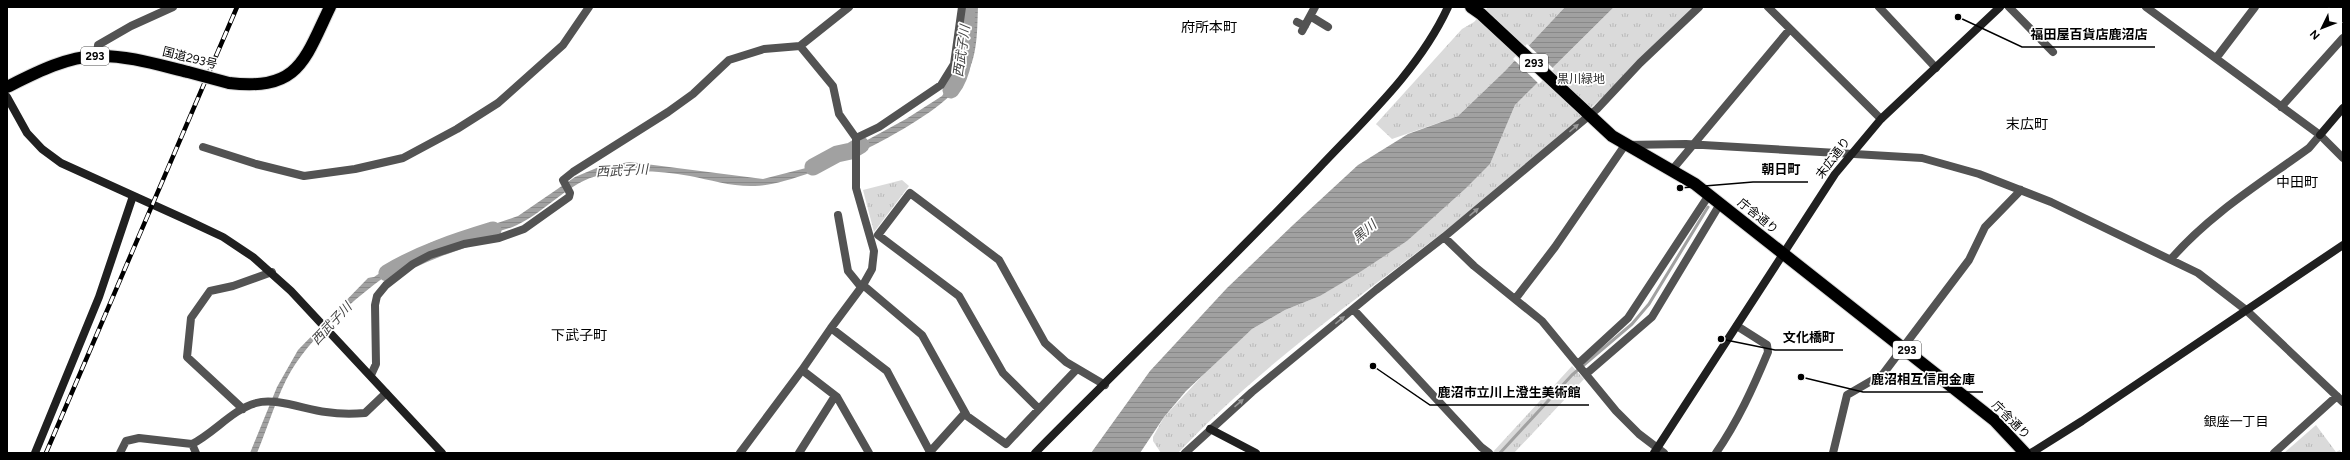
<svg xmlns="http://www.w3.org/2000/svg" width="2350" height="460" font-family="Figtree,'Noto Sans JP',sans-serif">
<defs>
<pattern id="park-tufts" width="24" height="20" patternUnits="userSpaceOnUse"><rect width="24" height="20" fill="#dadada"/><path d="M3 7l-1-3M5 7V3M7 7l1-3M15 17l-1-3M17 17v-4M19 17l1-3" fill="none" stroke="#b9b9b9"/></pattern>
<pattern id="water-rules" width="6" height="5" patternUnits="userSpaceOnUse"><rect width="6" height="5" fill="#a1a1a1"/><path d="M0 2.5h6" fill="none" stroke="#898989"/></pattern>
</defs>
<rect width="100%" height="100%" fill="#fff"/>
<path fill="url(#park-tufts)" d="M1488,7H1565L1505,71L1458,116L1392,139L1376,124L1462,29L1474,22Z
M1614,7H1694C1623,79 1554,146 1474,208C1374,288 1266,359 1178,453H1161L1153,441V437L1164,417L1218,359L1252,329L1285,310L1320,296L1407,241L1490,164L1515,105Z
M902,180L909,186L874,232L863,190Z
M1572,366L1584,379L1514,453H1492Z
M2316,425L2336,452L2340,450L2342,453H2284Z"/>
<path fill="url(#water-rules)" d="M970,7H978C977,32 978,57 964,80C938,121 804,185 755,186C733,187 711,180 690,176C661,171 630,169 601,175C569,181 546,212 517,225C493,236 465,235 440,245C392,263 317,327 291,371C277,395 268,427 257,453H250L277,387L298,350L368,278L374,277L399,260L430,243L452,235L471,232L518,216L575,177L599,167L630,162L763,179L806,168L849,150L906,119L942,96L966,59L969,48Z
M1565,7H1614L1515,105L1490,164L1465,189L1407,241L1360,272L1320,296L1285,310L1252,329L1186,391L1164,417L1140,453H1091L1150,371L1227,288L1293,225L1358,165L1408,134L1458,116L1505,71Z"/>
<path fill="#fff" d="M1527,44L1554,69L1539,84L1513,59Z"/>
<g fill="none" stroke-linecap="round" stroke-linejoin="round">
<path stroke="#a1a1a1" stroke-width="3" d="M1500,453L1572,375L1632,324L1649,304L1708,207"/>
<path stroke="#a1a1a1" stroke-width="17" d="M951,90C968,69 965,33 967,7
M813,167L837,154L851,151L861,145
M387,273C420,253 457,241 493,230"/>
<defs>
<path id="highway" d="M1471,7L1481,14L1612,136L1695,184L1994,420L2025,453
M229,83C299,91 304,61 330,7
M7,87C35,73 65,57 97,56C127,55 159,65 188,72"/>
</defs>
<use href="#highway" stroke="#dbdbdb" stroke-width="14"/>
<path stroke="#535353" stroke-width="8" d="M1768,7L1881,119
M1879,7L1936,68
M2009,7L2053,52
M2146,7L2320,135L2343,158
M1310,16L1328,27
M1297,22L1305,26
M1302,31L1315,7
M800,46L833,86L839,114L856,138V188L874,251L872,269L863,285L922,335L967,416L1006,444L1039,409
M97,56L98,45L131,26L173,7
M2217,57L2255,7
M2281,107L2343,38
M856,138L879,127L941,85L954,64L962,7
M203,147L256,164L304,176L355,169L403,158L457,129L498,103L563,45L589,7
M1672,170L1790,29
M838,215L848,271L861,287
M1444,237L1474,266L1542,321L1616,411L1639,434L1664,453
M2171,259C2210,214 2261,183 2309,148L2320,135
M1516,298L1555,247L1625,145L1686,144L1922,158L1979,174L2051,202L2198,273L2246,310L2343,402
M1353,309L1481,447L1489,453
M831,328L863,285
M1578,364L1628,318L1709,195
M1077,369L1039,409L1003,373L959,296L878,235L910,193L999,260L1045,343L1066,362L1105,385
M1586,374L1652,317L1720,204
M371,375L376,364L375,305L377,296L386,285L413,264L430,255L464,244L499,238L524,229L569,197L570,193L563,180L573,172L668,112L693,94L729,60L764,49L800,46L849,7
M243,409L187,357L191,318L210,291L233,286L272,272
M192,444C214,433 233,409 256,403C276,397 306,410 326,412C339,414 352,414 365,413L386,393
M120,453L126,441L139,438L192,444L196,453
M740,453L802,370
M799,453L835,396
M869,453L837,397L802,370L831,328L887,371L930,452
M929,453L965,413
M1185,453L1252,392L1376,290L1444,237L1597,109L1640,63L1699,7
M1716,453C1738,421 1753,388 1768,352L1767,345L1737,326
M1833,453L1847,395L1883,374L1969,260L1985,227L2021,190
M2274,453L2337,396"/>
<path stroke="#202020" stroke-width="8" d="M7,97L27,133L42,149L61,163L189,221L223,237L253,257L291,291L442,453
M2320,135L2343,108
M1210,429L1256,453
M35,453L99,297L133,196
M1035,453C1129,358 1226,266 1318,169C1365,119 1419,70 1448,7
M1654,453L1835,174L1881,119L2000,7
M2031,453L2082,421L2343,245"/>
<use href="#highway" stroke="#000" stroke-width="12"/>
<defs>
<path id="rail" d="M46,453L237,7"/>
</defs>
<use href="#rail" stroke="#000" stroke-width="4.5"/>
<use href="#rail" stroke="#fff" stroke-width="3" stroke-dasharray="9" stroke-linecap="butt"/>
<defs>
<path id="highway-bridge" d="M188,72L229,83"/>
</defs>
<use href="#highway-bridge" stroke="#dbdbdb" stroke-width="14" stroke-linecap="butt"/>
<use href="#highway-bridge" stroke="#000" stroke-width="12"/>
</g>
<defs><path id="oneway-solid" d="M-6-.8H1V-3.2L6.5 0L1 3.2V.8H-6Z"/></defs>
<g fill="#989898">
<use href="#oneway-solid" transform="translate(1574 128) rotate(-40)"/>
<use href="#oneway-solid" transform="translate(1474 212) rotate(-40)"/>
<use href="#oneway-solid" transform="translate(1340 320) rotate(-39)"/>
<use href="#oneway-solid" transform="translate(1239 403) rotate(-41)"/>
</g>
<g text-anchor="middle" stroke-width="3.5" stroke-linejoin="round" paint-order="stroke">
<g fill="#fff" stroke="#4c4c4c" stroke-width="1">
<rect x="81" y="47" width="28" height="18" rx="3"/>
<rect x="1520" y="54" width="28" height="18" rx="3"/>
<rect x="1893" y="341" width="28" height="18" rx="3"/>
</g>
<g font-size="11" font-weight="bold" fill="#000">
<text x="95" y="60">293</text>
<text x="1534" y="67">293</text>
<text x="1907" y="354">293</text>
</g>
<g font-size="12" fill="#000" stroke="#fff">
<text transform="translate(190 58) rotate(14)" y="4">国道293号</text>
<text transform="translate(1833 158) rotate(-53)" y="4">末広通り</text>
<text transform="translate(1758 216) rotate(39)" y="4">庁舎通り</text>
<text transform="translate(2011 420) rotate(45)" y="4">庁舎通り</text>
</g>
<g font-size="12" fill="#313131" stroke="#fff">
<text x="1581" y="83">黒川緑地</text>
</g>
<g font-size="13" font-style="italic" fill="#424242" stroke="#fff">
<text transform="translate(961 51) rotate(-82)" y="5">西武子川</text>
<text transform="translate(622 170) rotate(-3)" y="5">西武子川</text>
<text transform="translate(1364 231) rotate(-40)" y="5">黒川</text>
<text transform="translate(331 323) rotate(-47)" y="5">西武子川</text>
</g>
<g font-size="13" fill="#000" stroke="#fff">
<text x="2236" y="426">銀座一丁目</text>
</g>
<g font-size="14" fill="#000" stroke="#fff">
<text x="1209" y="32">府所本町</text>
<text x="2027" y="129">末広町</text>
<text x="2297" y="187">中田町</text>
<text x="579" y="340">下武子町</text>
</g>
</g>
<path fill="none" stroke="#000" stroke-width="1.5" d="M1958 17L2022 47H2155M1680 188L1753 182H1808M1721 339L1775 350H1843M1801 377L1863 392H1983M1373 366L1430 405H1589"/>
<g fill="#000" stroke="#fff" stroke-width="1.5">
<circle cx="1958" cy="17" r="4"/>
<circle cx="1680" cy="188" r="4"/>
<circle cx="1721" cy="339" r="4"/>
<circle cx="1801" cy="377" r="4"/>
<circle cx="1373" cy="366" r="4"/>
</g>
<g font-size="13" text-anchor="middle" font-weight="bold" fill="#000" stroke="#fff" stroke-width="3.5" stroke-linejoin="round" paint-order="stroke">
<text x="2089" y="39">福田屋百貨店鹿沼店</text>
<text x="1781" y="174">朝日町</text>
<text x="1809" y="342">文化橋町</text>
<text x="1923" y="384">鹿沼相互信用金庫</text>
<text x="1509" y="397">鹿沼市立川上澄生美術館</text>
</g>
<rect width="2350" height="460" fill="none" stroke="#000000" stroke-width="16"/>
<g transform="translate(2322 28) rotate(227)" stroke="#ffffff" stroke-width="3" paint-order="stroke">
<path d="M0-3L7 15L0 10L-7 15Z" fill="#000000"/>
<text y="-6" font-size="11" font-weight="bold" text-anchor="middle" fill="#000000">N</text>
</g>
</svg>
